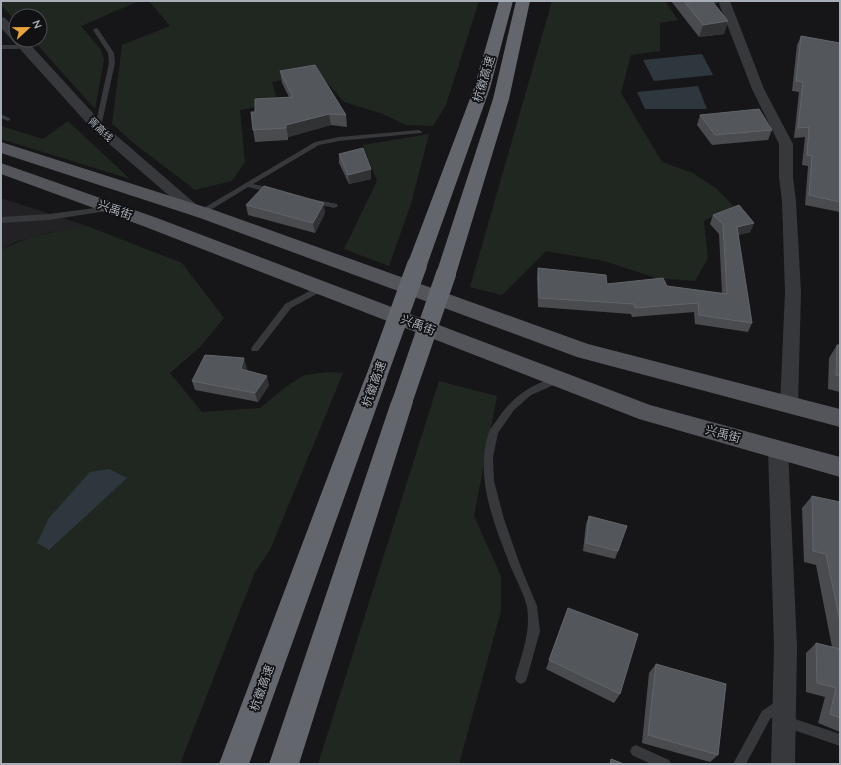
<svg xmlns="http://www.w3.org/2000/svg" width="841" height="765" font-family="Quicksand,'Noto Sans SC',sans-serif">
<rect width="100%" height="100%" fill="#161618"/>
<path fill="#222224" d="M1,198L87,226L51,232L15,242L1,251Z"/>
<path fill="#202721" d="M1,1H139L81,26L101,50L104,60L95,109L33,40H40V16H16V21L1,5Z
M149,1H479L446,105L433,126L406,125L383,114L344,102L319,73L272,82L278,103L240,110L245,162L232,181L195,190L135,144L112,124L122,45L170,26Z
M552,1H665L678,20L660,23V51L631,55L621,93L662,162L693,173L717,189L733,206L704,221L708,258L695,281L656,278L604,261L546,251L502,295L470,287Z
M68,121L130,179L1,139V126L43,139Z
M429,134L411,204L389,266L344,249L377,181L363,145Z
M87,226L182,263L224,318L200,347L170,373L202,412L260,408L287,386L304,375L329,372L343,373L270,550L255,572L180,764H1V251C27,235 57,231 87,226Z
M439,381L497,396L474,516L501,576V611L459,764H318Z"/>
<path fill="#2e373d" d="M702,54L713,75L654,81L643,60Z
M698,86L707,109H645L637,92Z
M109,469L127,478L49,550L37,543L49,518L90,472Z"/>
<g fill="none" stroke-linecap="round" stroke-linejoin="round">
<path fill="#37383c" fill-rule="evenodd" d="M96,28L98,29L114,53L115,63L101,127L98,129L95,127L109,63L108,53L93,30Z
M1,45H18L21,47L18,49H1Z
M1,114L11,119L8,121L1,118Z
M419,130L422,132L421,133L339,141L319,145L253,184L276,189V193H273L248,187L204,214H198L197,212L315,142L339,137Z
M309,199H312L337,204L338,206L334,208L312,203H309Z
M110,206L114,208L113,210L49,220L1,223V217L49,214Z
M321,285L325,288L324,290L291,308L258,351H252L251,349L252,347L285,304Z
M560,375L563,377L564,379L563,381L531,395L514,410L498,433L493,457L494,481L504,519L520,565L537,606L540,631L527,678L525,682L521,684L517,682L515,678C522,654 531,632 527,607C524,593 515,578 510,565C494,524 474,476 489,432C491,427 496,422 499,417C516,393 532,385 560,375Z
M781,698L785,700L787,704L785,708L770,719L746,764H733L762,711Z
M786,716L840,734V746L782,726L780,722L782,718Z
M636,745L669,760L671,764H651L632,755L630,751L632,747Z"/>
<path fill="#37383c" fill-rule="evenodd" d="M718,1H730L764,89L793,144V177L796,201L801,292L798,405L796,410L789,412L782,410L780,405L785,292L782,201L779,177V144L752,89Z
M1,17L5,18L16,30V40H26L103,124L198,206L201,209L198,212L193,214L188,212L93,130L1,28Z
M778,441L785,443L788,449L797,646L795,764H771L774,646L768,449L771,443Z"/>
<path fill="#53555b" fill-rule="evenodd" d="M1,142L214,210L588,344L840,409V427L577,357L200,218L1,153Z
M1,163L157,218L650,405L840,457V477L639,419L143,226L1,174Z"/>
<path fill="#63666d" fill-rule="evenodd" d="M499,1H513L490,88L427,265L424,270L417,272L410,270L407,265L474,88Z
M516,1H530L509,99L456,274L453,279L446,281L439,279L436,274L493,99Z
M376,369L384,372L387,378L249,764H219L365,378L368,372Z
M402,393L410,396L413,402L299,764H269L391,402L394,396Z"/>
<path stroke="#63666d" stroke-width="20" d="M376,378L417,265
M402,402L446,274"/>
</g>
<path fill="#494b4f" d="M671,1H718L717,3L714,4L728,21L724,34L699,37Z
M801,36L840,43V212L805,205L808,166L802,165L805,137L794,138L799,92L792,91L797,45Z
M280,71L346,115L347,127L331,125L288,137V140L255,142L253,130L255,112L289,97L282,83Z
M700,115L772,130L768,140L712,145L697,125Z
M339,154L371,179L349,184L339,163Z
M246,205L325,213L315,233L248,215Z
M713,215L754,223L750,232L738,235L752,323L748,332L695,324L694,312L632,317L631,314L538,307L537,277L538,268L607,284L667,286L722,293L719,234L710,224Z
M837,345H840V392L828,389L829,358Z
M247,368L246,370L269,385L258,402L195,390L192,381Z
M812,496L840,502V732L818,723L825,697L806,692V653L816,643L832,647L816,565L804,562L802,508Z
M589,516L618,551L615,559L583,551L586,524Z
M568,608L620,694L614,703L546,669Z
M656,664L718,755L710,762L642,743L649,673Z"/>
<path fill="#303234" d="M706,1H718L717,3L704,8Z
M728,21L724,34L699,37L703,25Z
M329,114L331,125L288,137L286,125Z
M371,169V179L349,184L348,175Z
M324,203L325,213L315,233L313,223Z
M754,223L750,232L733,236L737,227Z
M244,358L247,368L244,378L241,369Z
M267,376L269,385L258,402L255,393Z"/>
<path fill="#53565a" stroke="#616469" d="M684,1H712L728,21L703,25Z
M801,36L840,43V202L809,195L812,156L807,155L809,127L798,128L803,82L796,81Z
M315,65L346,115L329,114L286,125V128L253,130L251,112H255V99L293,97L280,71Z
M759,109L772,130L715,135L700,115Z
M363,148L371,169L348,175L339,154Z
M264,186L324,203L313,223L246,205Z
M739,205L754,223L737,227L752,323L699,315L698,303L635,308L634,304L539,298L538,268L606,275L607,284L663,278L667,286L727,294L723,224L713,215Z
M837,345H840V376L836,375Z
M205,355L244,358L241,369L267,376L255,393L192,381Z
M812,496L840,502V621L826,554L813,551Z
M589,516L627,526L618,551L586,543Z
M568,608L638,634L620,694L549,660Z
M816,643L840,649V718L830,714L836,688L817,683Z
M656,664L726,684L718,755L648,735Z
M611,759L624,764H610Z"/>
<g text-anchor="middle" stroke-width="3.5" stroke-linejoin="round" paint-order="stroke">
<g font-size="10" fill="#a8aeb7" stroke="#111113">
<text transform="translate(101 129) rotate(44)" y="4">胥高线</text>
</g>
<g font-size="12" fill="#a8aeb7" stroke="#111113">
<text transform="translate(484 79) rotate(-73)" y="4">杭徽高速</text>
<text transform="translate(115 210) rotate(20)" y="4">兴禹街</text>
<text transform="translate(418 325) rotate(21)" y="4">兴禹街</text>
<text transform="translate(374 384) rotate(-70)" y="4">杭徽高速</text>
<text transform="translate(723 434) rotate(15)" y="4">兴禹街</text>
<text transform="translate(262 688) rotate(-70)" y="4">杭徽高速</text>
</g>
</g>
<rect width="841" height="765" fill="none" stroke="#a8aeb7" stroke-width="4"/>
<g transform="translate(28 28) rotate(68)"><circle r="19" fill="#111113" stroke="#4d5055"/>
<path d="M0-3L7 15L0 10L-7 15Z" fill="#e9a53c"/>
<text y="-6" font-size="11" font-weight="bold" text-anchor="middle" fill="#a8aeb7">N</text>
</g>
</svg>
